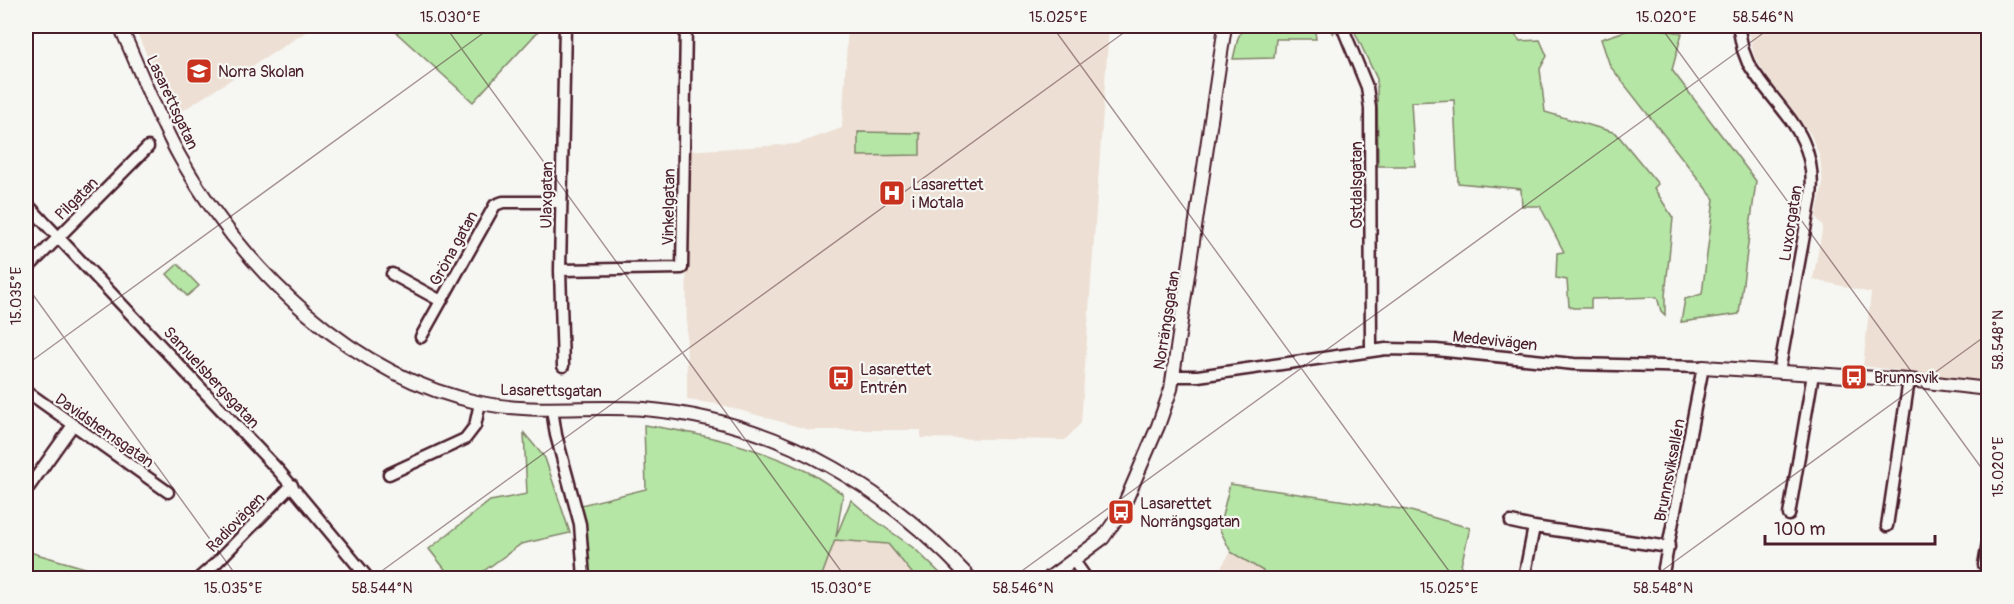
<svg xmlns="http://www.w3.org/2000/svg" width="2014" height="604" font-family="Pangolin,sans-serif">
<rect width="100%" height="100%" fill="#f6f6f2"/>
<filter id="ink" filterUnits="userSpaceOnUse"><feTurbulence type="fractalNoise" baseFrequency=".0167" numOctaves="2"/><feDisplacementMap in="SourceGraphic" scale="12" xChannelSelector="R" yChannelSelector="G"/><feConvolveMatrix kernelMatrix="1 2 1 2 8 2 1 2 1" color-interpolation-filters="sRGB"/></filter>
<g filter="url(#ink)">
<path fill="#eddfd3" d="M134,26H315L174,116Z
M848,26H1109L1081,423L1065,440L921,438V430H810L718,404L687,400L686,151L797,144L842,128Z
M1750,26H1988V382L1863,366L1871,293L1813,279L1823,226L1816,217L1823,184L1820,157L1811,135L1794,111L1767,77L1754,55L1749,32Z
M835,540L888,544L916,578H821Z
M1231,552L1263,571L1264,578H1214Z"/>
<path fill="#b5e6a6" stroke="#808268" stroke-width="1.5" d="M389,26H543L473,102Z
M1244,26H1260L1263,30L1272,26H1335L1336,29L1333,34L1328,27L1315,32L1316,39H1276L1274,58L1233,59L1238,38Z
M1352,26H1508L1520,41L1540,40L1547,56L1540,69L1545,112L1616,133L1658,184L1654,188L1673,218L1665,296V315L1661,311L1657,297L1591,299V308H1573L1569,306L1567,280L1556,278L1557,253L1564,252L1540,206H1522L1521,189L1458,183L1454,100L1411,102L1415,166H1378L1377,79Z
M1641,26L1682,33L1672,70L1756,181L1739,314L1681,322L1685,299L1702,294L1714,199L1610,66L1601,39Z
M858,132L920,133V155L858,156Z
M178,264L199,286L187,296L167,274Z
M644,425C701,433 756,446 808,472C820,478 831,487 843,494L836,537L851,500L872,518L915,549L945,578H916L888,544L835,540L821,578H584L577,506L646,489Z
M524,433L545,458L570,533L521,544L474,578H452L429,549L490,501L527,494Z
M1230,484L1407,510L1470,528L1458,578H1264L1263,571L1231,552L1219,528Z
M26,551L120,578H26Z"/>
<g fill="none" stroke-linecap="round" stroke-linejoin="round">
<defs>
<path id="minor" d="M1342,26L1367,87L1370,108L1371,351
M1738,26L1743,50L1748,63C1778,112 1818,132 1811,197L1779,372
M26,203L279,471L368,578
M26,270L148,147
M560,270L682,268L686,26
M392,274L441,301
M421,337L495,205L503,202H561
M563,366L560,270L565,26
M1174,376H1198L1386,349L1436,350L1574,364L1703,367L1662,578
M26,391L168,492
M552,409L556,435L580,524L584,578
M389,474L465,439L475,426L480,403
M26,491L73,425
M1789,515L1813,374
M1511,522L1534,527
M1887,526L1909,380
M1074,561L1086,578
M1984,565L1988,542
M199,578L216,563L292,485
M1524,578L1534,527L1669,547"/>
<path id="tertiary" d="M120,26C140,70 157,117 181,159C245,271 352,377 481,403C535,414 590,405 644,409C775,420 882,484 970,578
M1703,367L1909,380L1988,389
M1049,578L1103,538L1121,512L1158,426L1171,389L1225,26"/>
</defs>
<use href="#minor" stroke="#4a1f2b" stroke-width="15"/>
<use href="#tertiary" stroke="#4a1f2b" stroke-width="16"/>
<use href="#minor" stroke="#f6f6f2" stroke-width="10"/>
<use href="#tertiary" stroke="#f6f6f2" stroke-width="12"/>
</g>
</g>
<path fill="none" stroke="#4a1f2b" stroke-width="1.5" stroke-opacity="0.45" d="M445,26L846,578M1052,26L1454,578M1660,26L1988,477M26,285L238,578M26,365L493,26M372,578L1133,26M1012,578L1773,26M1652,578L1988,334"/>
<defs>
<symbol id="school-square" viewBox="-11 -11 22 22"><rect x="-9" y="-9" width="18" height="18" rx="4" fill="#c8321e" stroke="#f6f6f2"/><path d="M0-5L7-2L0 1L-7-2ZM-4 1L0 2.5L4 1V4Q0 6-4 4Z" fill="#fff"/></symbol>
<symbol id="hospital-square" viewBox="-11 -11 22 22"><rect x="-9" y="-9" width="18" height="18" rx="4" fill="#c8321e" stroke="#f6f6f2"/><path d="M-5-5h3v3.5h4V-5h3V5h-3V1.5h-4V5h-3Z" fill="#fff"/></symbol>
<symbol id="bus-square" viewBox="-11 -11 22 22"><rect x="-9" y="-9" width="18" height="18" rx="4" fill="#c8321e" stroke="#f6f6f2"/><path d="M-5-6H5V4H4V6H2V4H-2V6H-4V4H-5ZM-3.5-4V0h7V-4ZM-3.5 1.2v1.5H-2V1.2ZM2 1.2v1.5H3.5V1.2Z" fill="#fff"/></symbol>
</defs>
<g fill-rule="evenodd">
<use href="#school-square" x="184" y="56" width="30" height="30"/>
<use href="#hospital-square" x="877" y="178" width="30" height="30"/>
<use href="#bus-square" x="1839" y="362" width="30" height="30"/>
<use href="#bus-square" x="826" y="363" width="30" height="30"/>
<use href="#bus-square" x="1106" y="497" width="30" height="30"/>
</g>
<g text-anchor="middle" stroke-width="4.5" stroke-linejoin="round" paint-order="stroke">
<g font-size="16" fill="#4a1f2b" stroke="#f6f6f2" text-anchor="start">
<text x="218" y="77">Norra Skolan</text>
<text x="912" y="190">Lasarettet<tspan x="912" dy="18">i Motala</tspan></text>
<text x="860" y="375">Lasarettet<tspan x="860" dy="18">Entrén</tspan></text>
<text x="1874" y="383">Brunnsvik</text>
<text x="1140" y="509">Lasarettet<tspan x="1140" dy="18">Norrängsgatan</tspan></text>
</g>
<g font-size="16" fill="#4a1f2b" stroke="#f6f6f2">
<text transform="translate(173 102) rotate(65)" y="6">Lasarettsgatan</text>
<text transform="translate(1356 185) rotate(-90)" y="6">Ostdalsgatan</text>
<text transform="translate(546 195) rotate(-89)" y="6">Ulaxgatan</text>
<text transform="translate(76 198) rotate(-45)" y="6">Pilgatan</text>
<text transform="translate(668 207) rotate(-89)" y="6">Vinkelgatan</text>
<text transform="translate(1790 223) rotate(-81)" y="6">Luxorgatan</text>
<text transform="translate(453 248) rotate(-61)" y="6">Gröna gatan</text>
<text transform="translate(1166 320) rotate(-81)" y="6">Norrängsgatan</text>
<text transform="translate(1495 340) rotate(6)" y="6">Medevivägen</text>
<text transform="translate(212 377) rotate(47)" y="6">Samuelsbergsgatan</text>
<text transform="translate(551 390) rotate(1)" y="6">Lasarettsgatan</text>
<text transform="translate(105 430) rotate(35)" y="6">Davidshemsgatan</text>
<text transform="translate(1669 470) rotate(-79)" y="6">Brunnsviksallén</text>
<text transform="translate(235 522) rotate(-46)" y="6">Radiovägen</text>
</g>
</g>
<rect width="2014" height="604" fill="none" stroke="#f6f6f2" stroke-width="66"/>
<path d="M1765 535v9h170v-9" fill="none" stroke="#4a1f2b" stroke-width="3"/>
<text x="1774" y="535" font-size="18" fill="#4a1f2b" stroke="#f6f6f2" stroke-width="4.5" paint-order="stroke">100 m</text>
<rect x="33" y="33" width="1948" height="538" fill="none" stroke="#4a1f2b" stroke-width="2"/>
<g font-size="15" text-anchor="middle" fill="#4a1f2b">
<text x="450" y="22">15.030°E</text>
<text x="1058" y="22">15.025°E</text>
<text x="1666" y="22">15.020°E</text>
<text x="1763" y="22">58.546°N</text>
<text transform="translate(16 296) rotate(-90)" y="5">15.035°E</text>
<text transform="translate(1998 340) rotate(-90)" y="5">58.548°N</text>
<text transform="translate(1998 467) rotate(-90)" y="5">15.020°E</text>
<text x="233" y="593">15.035°E</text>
<text x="382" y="593">58.544°N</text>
<text x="841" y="593">15.030°E</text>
<text x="1023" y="593">58.546°N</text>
<text x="1449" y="593">15.025°E</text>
<text x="1663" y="593">58.548°N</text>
</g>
</svg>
